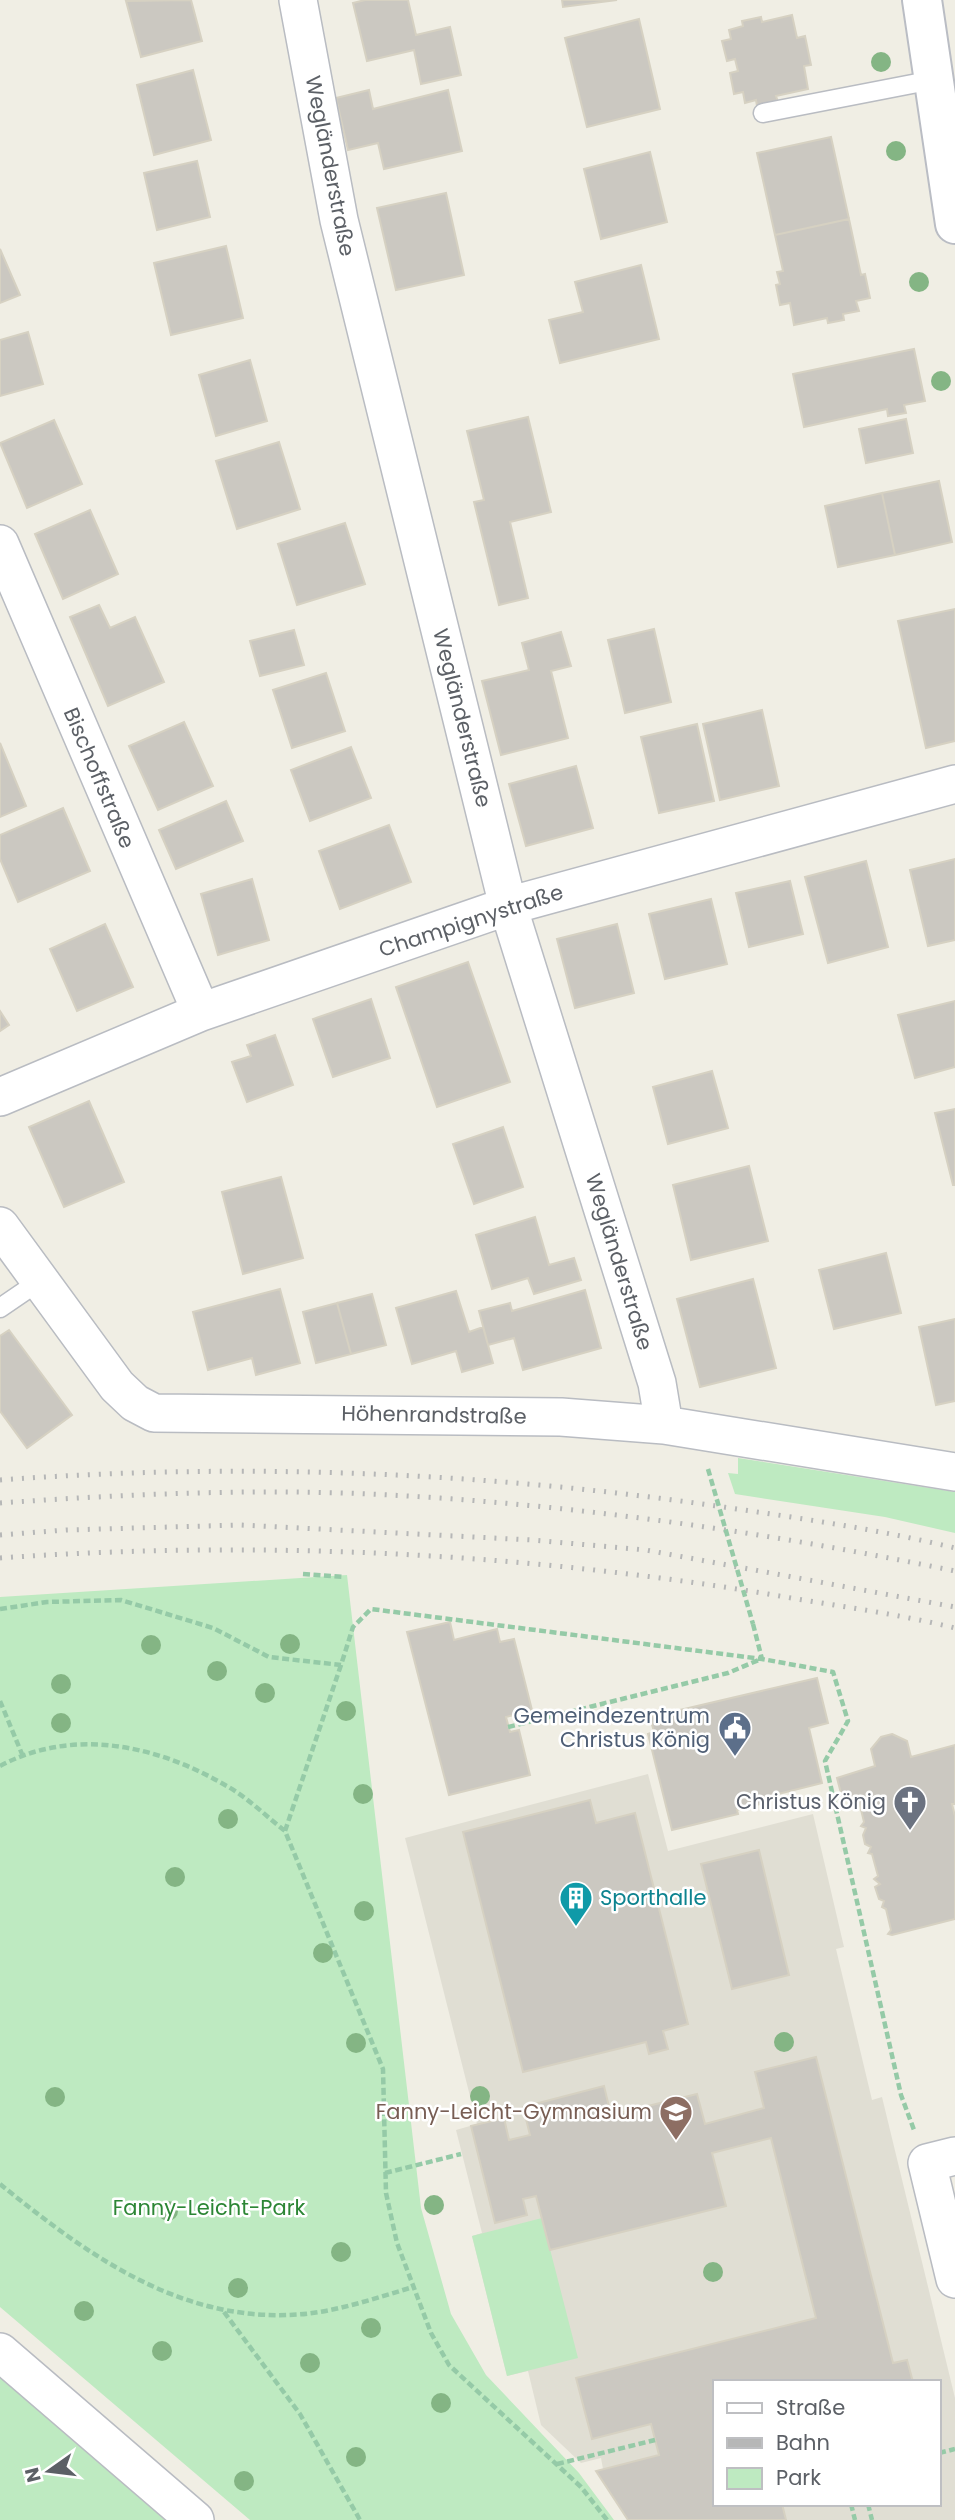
<svg xmlns="http://www.w3.org/2000/svg" width="955" height="2520" font-family="Poppins,sans-serif">
<rect width="100%" height="100%" fill="#f0eee4"/>
<path fill="#e0ded3" fill-rule="evenodd" d="M648,1774L668,1851L813,1814L844,1947L836,1949L872,2100L882,2097L955,2398V2520H628L596,2471L603,2469L601,2458L581,2463L541,2425L528,2371L507,2376L472,2236L482,2233L456,2130L477,2124L405,1838ZM715,2382H939V2504H715Z"/>
<path fill="#beeac1" d="M738,1458L955,1492V1533L885,1517L735,1494L728,1473L738,1474Z
M347,1575L421,2208L451,2314L486,2375L579,2473L614,2520H250L0,2307V1597Z
M542,2218L578,2358L507,2376L472,2236Z
M0,2369L179,2520H0Z"/>
<path fill="#cbc8c1" stroke="#d6d1c2" stroke-width="2" d="M191,0L202,41L141,57L126,1Z
M365,0H408L416,35L450,27L461,75L421,84L414,50L367,61L353,3Z
M562,0H617L563,7Z
M792,15L797,38L805,36L811,65L804,66L808,89L776,96L778,102L757,106L756,100L745,103L743,92L734,94L730,73L738,71L735,59L727,61L722,41L731,39L729,30L743,26L742,21L761,17L762,22Z
M639,19L660,109L587,127L565,38Z
M193,70L211,140L154,155L137,85Z
M369,90L373,109L448,90L462,151L384,169L378,143L348,150L336,98Z
M831,137L849,219L775,235L757,153Z
M650,152L667,222L601,239L584,169Z
M197,161L210,217L157,230L144,173Z
M446,193L464,275L396,290L377,208Z
M849,219L861,275L865,274L870,298L856,301L859,311L843,314L844,320L828,323L827,318L794,325L790,303L780,305L776,285L780,284L777,272L783,271L775,235Z
M226,246L243,318L171,335L154,263Z
M0,249L20,295L0,303Z
M641,265L659,339L560,363L549,320L583,312L575,282Z
M28,332L43,384L0,396V340Z
M914,349L925,401L904,405L906,413L888,416L887,409L804,427L793,374Z
M250,360L267,421L216,436L199,375Z
M528,417L551,512L510,522L528,598L499,605L474,502L484,500L467,431Z
M906,419L913,453L866,463L859,429Z
M54,420L82,484L27,508L0,443Z
M279,442L300,509L237,529L216,461Z
M939,481L952,542L895,555L882,493Z
M882,493L895,555L838,567L825,506Z
M90,510L118,574L63,599L35,534Z
M345,523L365,584L297,605L278,544Z
M99,605L110,628L135,617L164,682L108,706L70,617Z
M955,609V741L926,748L898,621Z
M654,629L671,702L625,713L608,640Z
M294,630L304,665L260,676L250,641Z
M561,632L571,666L551,671L568,738L501,755L482,681L529,670L522,643Z
M326,673L345,731L292,748L273,690Z
M762,710L779,786L720,800L703,724Z
M184,722L213,786L158,810L129,746Z
M697,724L714,801L659,813L641,737Z
M0,743L26,806L0,817Z
M351,747L371,798L310,821L291,770Z
M576,766L593,828L526,846L509,784Z
M226,801L243,841L176,869L159,830Z
M63,808L90,871L18,902L0,859V835Z
M389,825L411,882L340,909L319,851Z
M955,859V940L928,946L910,870Z
M866,861L888,947L828,963L805,877Z
M252,879L269,940L218,955L201,894Z
M790,881L803,934L749,947L736,893Z
M711,899L727,964L665,979L649,914Z
M105,924L133,987L77,1011L50,949Z
M617,924L634,993L575,1008L557,939Z
M468,962L510,1082L437,1107L396,987Z
M371,999L390,1058L333,1077L313,1019Z
M955,1001V1067L915,1078L898,1015Z
M0,1011L9,1025L0,1031Z
M275,1035L293,1085L247,1102L232,1062L251,1056L247,1045Z
M712,1071L728,1128L668,1144L653,1087Z
M89,1101L124,1182L64,1207L29,1127Z
M955,1109V1185H953L935,1113Z
M503,1127L523,1187L474,1204L453,1144Z
M749,1166L768,1241L691,1260L673,1185Z
M281,1177L303,1258L243,1274L222,1192Z
M535,1217L549,1265L574,1258L581,1280L534,1294L528,1278L492,1289L476,1235Z
M886,1253L901,1313L834,1329L819,1270Z
M753,1279L776,1368L700,1387L677,1299Z
M280,1289L300,1363L256,1375L252,1358L208,1370L193,1312Z
M585,1290L601,1348L523,1370L514,1338L488,1345L479,1311L510,1303L512,1311Z
M456,1291L469,1332L483,1327L493,1363L462,1372L456,1351L412,1364L396,1308Z
M372,1294L386,1345L351,1354L337,1303Z
M337,1303L351,1354L316,1363L303,1312Z
M955,1319V1401L936,1405L919,1327Z
M9,1330L72,1415L27,1448L0,1411V1336Z
M450,1622L454,1640L497,1629L500,1642L514,1639L532,1710L506,1717L510,1732L519,1730L530,1775L449,1795L407,1632Z
M817,1678L828,1723L809,1728L822,1783L778,1794L779,1799L737,1810L738,1814L672,1830L648,1734L654,1732L650,1717Z
M892,1734L907,1741L911,1757L955,1745V1804H952L955,1816V1919L892,1935L888,1934L891,1930L886,1909L882,1907L884,1901L879,1899L875,1887L880,1884L874,1879L878,1876L872,1854L868,1853L871,1847L865,1844L863,1835L866,1828L861,1826L864,1822L858,1797L843,1801L837,1778L875,1766L871,1749L881,1737Z
M590,1800L596,1823L635,1813L688,2024L663,2031L668,2049L649,2054L646,2042L523,2072L463,1832Z
M759,1850L789,1975L732,1989L701,1864Z
M816,2057L893,2363L907,2360L913,2382H715V2504H782L786,2520H628L596,2471L659,2455L651,2424L592,2439L576,2378L816,2318L771,2138L712,2153L726,2206L550,2250L536,2196L523,2199L527,2215L495,2223L471,2126L504,2118L509,2140L530,2135L523,2107L604,2086L611,2115L697,2094L705,2124L764,2108L755,2072Z"/>
<g fill="none" stroke-linecap="round" stroke-linejoin="round">
<defs>
<path id="lane" d="M763,113L933,80
M0,1308L41,1280"/>
<path id="street" d="M298,0L339,220L508,906L657,1383L664,1425
M0,544L201,1012
M0,1097L201,1012L508,906L955,784
M0,1226L117,1386L135,1403L154,1413L561,1417L664,1425L955,1472
M955,2156L927,2163L955,2279
M0,2352L195,2520"/>
<path id="secondary" d="M922,0L955,224"/>
</defs>
<use href="#lane" stroke="#b9bcc2" stroke-width="21"/>
<use href="#street" stroke="#b9bcc2" stroke-width="40"/>
<use href="#secondary" stroke="#babdc4" stroke-width="42"/>
<path stroke="#95caa7" stroke-width="4.5" stroke-dasharray="7 3.5" stroke-linecap="butt" d="M303,1574L344,1577
M0,1609L47,1602L121,1600L213,1628L269,1657L341,1665L353,1627L371,1609L762,1659L833,1672L848,1721L825,1761L901,2095L914,2130
M753,1624L762,1659
M341,1665L285,1831L383,2069L386,2193L397,2243L431,2333L449,2365L581,2487L607,2520
M0,1701L22,1754
M508,1727L728,1673L761,1659
M0,1766C73,1727 156,1745 225,1785C247,1797 266,1816 285,1831
M385,2173L461,2154
M0,2184C84,2252 174,2319 288,2315C330,2314 373,2299 413,2287
M224,2312L300,2414L360,2520
M939,2453L955,2449
M557,2464L655,2440
M851,2504L855,2520
M868,2504L872,2520"/>
<use href="#lane" stroke="#fff" stroke-width="18"/>
<use href="#street" stroke="#fff" stroke-width="37"/>
<use href="#secondary" stroke="#fff" stroke-width="38"/>
<path stroke="#b6b7b7" stroke-width="5" stroke-dasharray="2 9" stroke-linecap="butt" d="M0,1480C244,1462 489,1472 730,1508C806,1519 881,1530 955,1548
M0,1503C129,1494 261,1488 390,1495C580,1505 769,1533 955,1571
M0,1535L66,1530L241,1525L532,1540L646,1550L955,1607
M0,1558C257,1540 514,1552 768,1594C830,1605 894,1613 955,1628"/>
<path stroke="#95caa7" stroke-width="4.5" stroke-dasharray="7 3.5" stroke-linecap="butt" d="M708,1469L753,1624"/>
</g>
<g fill="#84b584">
<circle cx="881" cy="62" r="10"/>
<circle cx="896" cy="151" r="10"/>
<circle cx="919" cy="282" r="10"/>
<circle cx="941" cy="381" r="10"/>
<circle cx="290" cy="1644" r="10"/>
<circle cx="151" cy="1645" r="10"/>
<circle cx="217" cy="1671" r="10"/>
<circle cx="61" cy="1684" r="10"/>
<circle cx="265" cy="1693" r="10"/>
<circle cx="346" cy="1711" r="10"/>
<circle cx="61" cy="1723" r="10"/>
<circle cx="363" cy="1794" r="10"/>
<circle cx="228" cy="1819" r="10"/>
<circle cx="175" cy="1877" r="10"/>
<circle cx="364" cy="1911" r="10"/>
<circle cx="323" cy="1953" r="10"/>
<circle cx="784" cy="2042" r="10"/>
<circle cx="356" cy="2043" r="10"/>
<circle cx="480" cy="2096" r="10"/>
<circle cx="55" cy="2097" r="10"/>
<circle cx="434" cy="2205" r="10"/>
<circle cx="168" cy="2211" r="10"/>
<circle cx="341" cy="2252" r="10"/>
<circle cx="713" cy="2272" r="10"/>
<circle cx="238" cy="2288" r="10"/>
<circle cx="84" cy="2311" r="10"/>
<circle cx="371" cy="2328" r="10"/>
<circle cx="162" cy="2351" r="10"/>
<circle cx="310" cy="2363" r="10"/>
<circle cx="441" cy="2403" r="10"/>
<circle cx="356" cy="2457" r="10"/>
<circle cx="244" cy="2481" r="10"/>
</g>
<defs>
<symbol id="civic-pin" viewBox="-11 -11 22 30"><path d="M0 17L-7.5 6A9.5 9.5 0 1 1 7.5 6Z" fill="#5c6f8a" stroke="#fff"/><path d="M-.6-6.5H3V-4.5H.6V-3L4-1V1h2V6H-6V1h2V-1L-.6-3ZM-1.2 2.5V6h2.4V2.5Z" fill="#fff"/></symbol>
<symbol id="church-pin" viewBox="-11 -11 22 30"><path d="M0 17L-7.5 6A9.5 9.5 0 1 1 7.5 6Z" fill="#6b7280" stroke="#fff"/><path d="M-1.2-6h2.4v3.5h3.3v2.4h-3.3V6h-2.4V-.1h-3.3v-2.4h3.3Z" fill="#fff"/></symbol>
<symbol id="building-pin" viewBox="-11 -11 22 30"><path d="M0 17L-7.5 6A9.5 9.5 0 1 1 7.5 6Z" fill="#0f9aa8" stroke="#fff"/><path d="M-4-6H4V6H1V3H-1V6H-4ZM-2.5-4.3h1.7v1.8h-1.7ZM.8-4.3h1.7v1.8H.8ZM-2.5-1h1.7V.8h-1.7ZM.8-1h1.7V.8H.8Z" fill="#fff"/></symbol>
<symbol id="school-pin" viewBox="-11 -11 22 30"><path d="M0 17L-7.5 6A9.5 9.5 0 1 1 7.5 6Z" fill="#8d6e63" stroke="#fff"/><path d="M0-5L7-2L0 1L-7-2ZM-4 1L0 2.5L4 1V4Q0 6-4 4Z" fill="#fff"/></symbol>
</defs>
<g fill-rule="evenodd">
<use href="#civic-pin" x="716" y="1709" width="38" height="52"/>
<use href="#church-pin" x="891" y="1783" width="38" height="52"/>
<use href="#building-pin" x="557" y="1879" width="38" height="52"/>
<use href="#school-pin" x="657" y="2093" width="38" height="52"/>
</g>
<g text-anchor="middle" stroke-width="5" stroke-linejoin="round" paint-order="stroke">
<g font-size="21" fill="#5c6066" stroke="#fff">
<text transform="translate(330 166) rotate(79)" y="7">Wegländerstraße</text>
<text transform="translate(462 718) rotate(76)" y="7">Wegländerstraße</text>
<text transform="translate(99 778) rotate(67)" y="7">Bischoffstraße</text>
<text transform="translate(471 921) rotate(-18)" y="7">Champignystraße</text>
<text transform="translate(619 1262) rotate(73)" y="7">Wegländerstraße</text>
<text transform="translate(434 1415) rotate(1)" y="7">Höhenrandstraße</text>
</g>
<g font-size="21" fill="#4e5e75" stroke="#fff" text-anchor="end">
<text x="710" y="1723">Gemeindezentrum<tspan x="710" dy="24">Christus König</tspan></text>
</g>
<g font-size="21" fill="#5b616d" stroke="#fff" text-anchor="end">
<text x="886" y="1809">Christus König</text>
</g>
<g font-size="21" fill="#0d838f" stroke="#fff" text-anchor="start">
<text x="600" y="1905">Sporthalle</text>
</g>
<g font-size="21" fill="#785e54" stroke="#fff" text-anchor="end">
<text x="652" y="2119">Fanny-Leicht-Gymnasium</text>
</g>
<g font-size="21" fill="#2c8635" stroke="#fff">
<text x="209" y="2215">Fanny-Leicht-Park</text>
</g>
</g>
<rect x="713" y="2380" width="228" height="126" fill="#ffffff" stroke="#bebfc2" stroke-width="2"/>
<rect x="727" y="2403" width="35" height="10" fill="#ffffff" stroke="#bebfc2" stroke-width="2"/>
<text x="776" y="2415" font-size="21" fill="#5c6066">Straße</text>
<rect x="727" y="2438" width="35" height="10" fill="#b6b7b7" stroke="#bebfc2" stroke-width="2"/>
<text x="776" y="2450" font-size="21" fill="#5c6066">Bahn</text>
<rect x="727" y="2468" width="35" height="21" fill="#beeac1" stroke="#bebfc2" stroke-width="2"/>
<text x="776" y="2485" font-size="21" fill="#5c6066">Park</text>
<g transform="translate(49 2471) rotate(256)" stroke="#ffffff" stroke-width="5" paint-order="stroke">
<path d="M0-5L12 26L0 18L-12 26Z" fill="#5c6066"/>
<text y="-10" font-size="19" font-weight="bold" text-anchor="middle" fill="#5c6066">N</text>
</g>
</svg>
